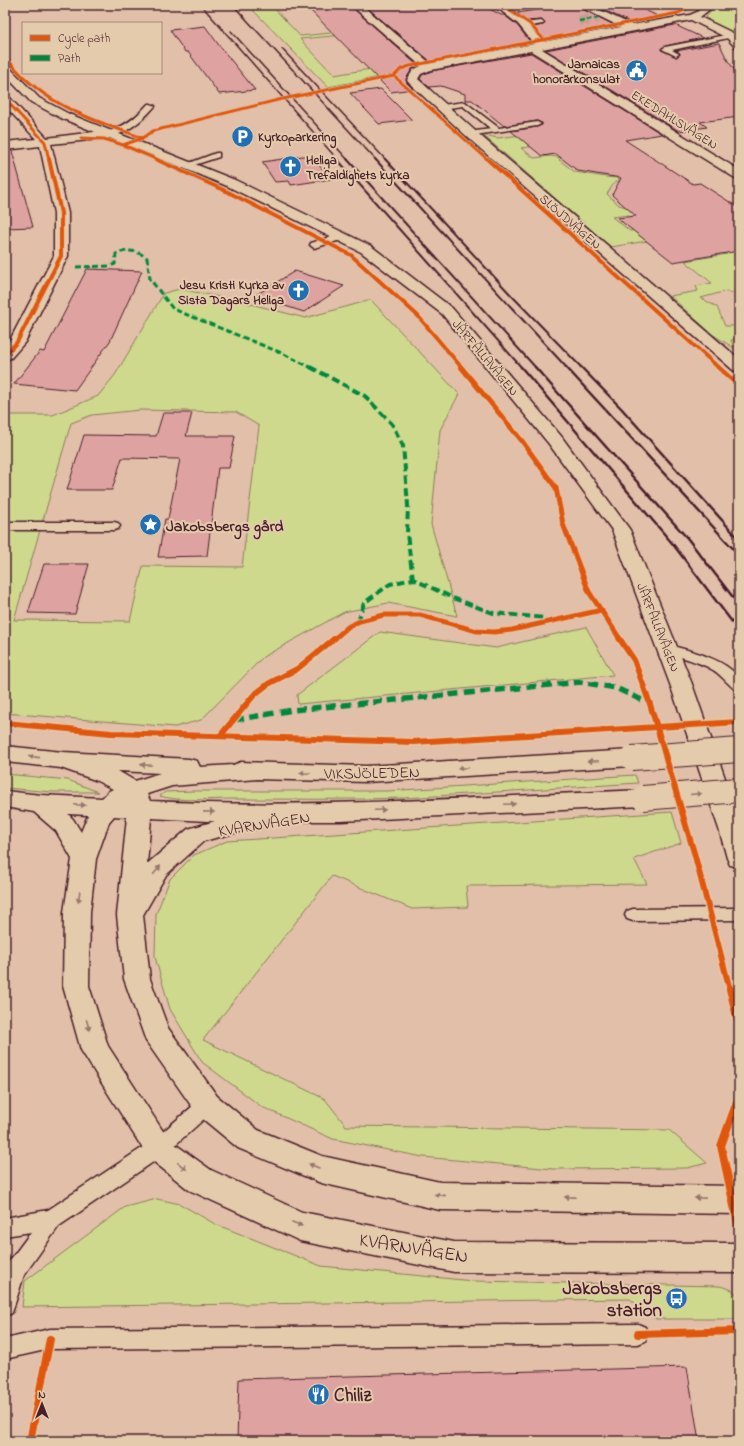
<svg xmlns="http://www.w3.org/2000/svg" width="744" height="1446" font-family="'Indie Flower',sans-serif">
<rect width="100%" height="100%" fill="#e2bfa9"/>
<filter id="ink" filterUnits="userSpaceOnUse"><feTurbulence type="fractalNoise" baseFrequency=".025" numOctaves="2"/><feDisplacementMap in="SourceGraphic" scale="8" xChannelSelector="R" yChannelSelector="G"/><feConvolveMatrix kernelMatrix="1 2 1 2 8 2 1 2 1" color-interpolation-filters="sRGB"/></filter>
<g filter="url(#ink)">
<path fill="#ced98d" stroke="#8c7c5c" fill-rule="evenodd" d="M248,5H271L300,36L362,30L365,33L300,39L334,75L407,63L389,75L328,87Z
M716,5H738L736,12L739,13V37L712,23L706,17L714,8Z
M529,134L542,145L521,148L534,158L551,156L561,158L559,160L575,172L606,177L618,178L620,181L615,182L607,194L619,205L629,208L632,211L628,215L612,217L630,231L650,229L706,231L611,247L483,135L498,138Z
M739,248V295L726,291L701,298L717,307L725,326H739V339L731,340L734,348L712,334L670,296L698,291L696,286L712,283L685,261L727,254L724,250Z
M180,289L239,301L305,318L371,300L459,394L440,430L431,524L457,616L388,603L344,612L263,657L201,720L175,727L5,713V415H53L98,396L115,375L164,293ZM140,410L236,412L259,426L242,567L143,566L130,621L14,620L71,423L92,415Z
M586,627L613,675L298,704L297,695L380,632L496,648Z
M5,774L68,780L98,792H53L5,788Z
M635,775L638,783L404,798C347,800 290,799 233,799C213,799 179,802 160,796L165,792L194,791H387Z
M672,812L681,843L634,859L647,884L466,886L468,907L412,909L332,876L203,1040L325,1099L346,1126L669,1130L707,1163L687,1168L553,1169L423,1157L333,1139L262,1107L202,1062L170,1009L155,957L156,914L170,879L194,855L227,841Z
M157,1199L180,1204L215,1224L321,1266L473,1281L719,1286C723,1287 728,1288 732,1290C741,1295 742,1312 735,1319H656L630,1299L22,1307L25,1281L125,1207Z"/>
<path fill="#dea3a1" stroke="#4a1f2b" d="M305,5H350L418,66L412,69L406,79L407,83L413,89L391,92Z
M364,5H482L501,15H504L517,25L531,43L430,61Z
M568,5H575L616,26L544,40L532,27L543,25L545,22L541,20L527,21L517,13Z
M593,5H634L662,18L632,23Z
M675,25L703,38L665,46L661,50L677,57L680,53L676,51L719,43L728,61L739,76V117L700,122L707,127L679,131L546,50Z
M205,26L218,44L255,90L219,94L188,52H185L170,30Z
M531,53L662,134L625,140L693,184L700,183L739,208V251L673,262L617,218L636,216L612,195L621,178L578,171L556,154L542,156L511,131L537,127L542,125V123L537,121L504,126L472,100H465V94L441,86L429,87L420,79L422,75L431,71Z
M381,89L412,120L379,124L350,93Z
M5,151H12L33,227L5,228Z
M310,155L331,179L291,185L289,181L275,182L262,162Z
M87,269L142,271L110,341L75,390L14,384L40,351L44,352Z
M295,271L344,286L304,312L254,296Z
M163,413H192L186,436H235L229,468H218L207,556L158,557L165,519H168L180,459L122,458L112,490H67L84,435L156,436Z
M44,564H89L75,614L28,613Z
M687,1367L699,1441H237L239,1379Z"/>
<g fill="none" stroke-linecap="round" stroke-linejoin="round">
<path stroke="#c49f90" stroke-width="10" stroke-dasharray="10 5.5" stroke-linecap="butt" d="M579,21L598,18"/>
<defs>
<path id="lane" d="M541,21L544,23L543,24L524,27L521,25L524,23Z
M731,34L733,35V37L672,50L679,54L676,56L662,49L665,47Z
M465,102L499,128L537,122L541,124L537,126L468,136V132L491,129L463,106L442,109L438,107L442,105Z
M148,104H151L155,106C145,118 123,138 106,136V132C124,127 136,118 148,104Z
M216,153H219V157L188,167L184,165Z
M341,234L345,237L344,239L314,248L310,245L311,243Z
M5,522H114L118,523L120,526L118,529L114,530H5Z
M668,645C692,651 722,658 739,677V692C733,690 722,675 713,670C698,661 680,657 663,652L661,649L663,646Z
M739,908V920L633,921L627,919L625,915L627,911L633,909Z
M207,1097L213,1099L216,1105L213,1111L165,1154L59,1226L24,1275L12,1313L5,1316V1270L8,1263L31,1232L5,1236V1218L48,1210L151,1142L201,1099Z
M638,1324L645,1327L648,1334L645,1341L638,1344L50,1349L5,1359V1339L50,1329Z"/>
<path id="street" d="M351,5H362L430,63L534,44L518,24L494,5H505L524,20L543,42L621,27L576,5H589L632,25L690,15L697,12L704,5H715L700,17L735,34L739,39V48L735,47L727,38L691,20L542,49L739,170V179L735,178L531,51L431,70L421,74L418,79L483,138L739,359V372L733,370L475,144L408,82L407,80L413,70L421,66Z
M5,96L9,97L47,138L109,130L113,132L115,134L113,136L109,138L51,144L68,213V256L25,342L11,358L5,360V346L10,340L54,256V213L40,146L5,150V142L36,139L5,106Z"/>
<path id="secondary" d="M5,66L9,67L39,98L69,114L235,180L371,246L452,308L561,436L630,530L692,684L739,818V867L730,865L727,858L719,829L670,684L612,530L549,444L442,314L361,252L227,186L61,118L31,102L5,75Z
M5,746L63,752L189,759L197,761L200,767L233,765L241,762L366,766L632,750L640,752L643,758L640,764L632,766L366,782L257,779L172,786L147,794L150,801C315,809 479,797 643,790L651,792L655,798L651,804L643,806L341,821H263L264,822L260,828L234,833L204,841L166,875L143,915L150,979L168,1028L217,1096L258,1130L322,1156L440,1182L739,1186V1214L440,1210L321,1183L238,1148L197,1114L146,1041L124,979L117,915L127,817L114,816L109,822L96,859L90,912L89,986L108,1046L168,1139L211,1170L302,1212L454,1242L739,1243V1273L454,1272L300,1241L189,1190L148,1157L81,1050L63,986L64,912L72,859L56,831L34,812L5,807V791L41,795L102,798L109,791L113,789L95,780L61,768L5,762ZM118,771L160,773L135,781ZM68,814L88,815L81,832L73,819ZM151,818L207,821H215L188,829L147,864Z"/>
</defs>
<use href="#lane" stroke="#4a1f2b" stroke-width="3"/>
<use href="#street" stroke="#4a1f2b" stroke-width="3"/>
<use href="#secondary" stroke="#4a1f2b" stroke-width="3"/>
<use href="#lane" fill="#e4cbac" fill-rule="evenodd"/>
<use href="#street" fill="#e4cbac" fill-rule="evenodd"/>
<use href="#secondary" fill="#e4cbac" fill-rule="evenodd"/>
<path stroke="#4a1f2b" stroke-width="1.5" d="M201,5L338,160
M233,5L376,160
M231,31L348,160
M282,49L386,160"/>
<path stroke="#4a1f2b" stroke-width="2" d="M337,159L522,368
M347,159L536,368
M375,159L567,368
M385,159L512,296L582,368"/>
<path stroke="#4a1f2b" stroke-width="2.5" d="M521,367L672,543L739,631
M535,367L688,539L739,605
M566,367L739,555
M581,367L621,408L739,539"/>
<defs>
<path id="secondary-bridge" d="M632,758L739,750
M643,798L739,790"/>
</defs>
<use href="#secondary-bridge" stroke="#4a1f2b" stroke-width="26" stroke-linecap="butt"/>
<use href="#secondary-bridge" stroke="#e4cbac" stroke-width="24"/>
<path stroke="#00873e" stroke-width="2.5" stroke-dasharray="5 2.5" stroke-linecap="butt" d="M579,21L598,18"/>
<path stroke="#00873e" stroke-width="3" stroke-dasharray="6 3" stroke-linecap="butt" d="M76,267L110,266L115,264L116,254C128,249 137,250 147,258L150,279L173,309L284,354L312,368"/>
<path stroke="#00873e" stroke-width="4" stroke-dasharray="8 4" stroke-linecap="butt" d="M310,367L365,396L392,424L403,446L408,505L407,534L413,579
M358,622L364,603L390,584L413,579L453,598L493,613L546,618"/>
<path stroke="#00873e" stroke-width="5.5" stroke-dasharray="10 5.5" stroke-linecap="butt" d="M234,720L293,710L580,682L616,688L650,704"/>
<defs>
<path id="cycleway-far4" d="M501,5L530,24L544,40
M5,56C42,105 88,118 143,138
M394,76L488,160
M5,99L45,142L49,160
M81,138L104,139L123,145L158,160
M123,145L143,138L153,131L278,100L394,76L401,69L410,66L678,13L696,5"/>
<path id="cycleway-far3" d="M155,159L228,192L351,255L418,316L462,368
M487,159L719,368
M5,355L17,342L61,256V213L49,159"/>
<path id="cycleway-far2" d="M461,367L522,441L556,488L563,524L589,592L620,639
M718,367L739,386
M334,639L349,626L360,621L384,615H420L477,631L494,632L512,630L602,610"/>
<path id="cycleway-far1" d="M619,638L634,660L650,704L695,856L730,990
M5,723L111,733L413,742L739,722
M220,736L254,695L268,684L297,669L335,638"/>
<path id="cycleway" d="M730,989L739,1025
M739,1096L721,1146L739,1229
M638,1334L739,1331
M30,1441L50,1339"/>
</defs>
<use href="#cycleway-far4" stroke="#e4cbac" stroke-width="4"/>
<use href="#cycleway-far3" stroke="#e4cbac" stroke-width="5.5"/>
<use href="#cycleway-far2" stroke="#e4cbac" stroke-width="7"/>
<use href="#cycleway-far1" stroke="#e4cbac" stroke-width="9"/>
<use href="#cycleway" stroke="#e4cbac" stroke-width="11"/>
<use href="#cycleway-far4" stroke="#e0560e" stroke-width="3"/>
<use href="#cycleway-far3" stroke="#e0560e" stroke-width="4"/>
<use href="#cycleway-far2" stroke="#e0560e" stroke-width="5"/>
<use href="#cycleway-far1" stroke="#e0560e" stroke-width="6"/>
<use href="#cycleway" stroke="#e0560e" stroke-width="8"/>
</g>
<defs><path id="oneway-solid" d="M-6-.8H1V-3.2L6.5 0L1 3.2V.8H-6Z"/></defs>
<g fill="#97756c">
<use href="#oneway-solid" transform="translate(34 757) rotate(-174)"/>
<use href="#oneway-solid" transform="translate(593 761) rotate(177)"/>
<use href="#oneway-solid" transform="translate(146 765) rotate(-177)"/>
<use href="#oneway-solid" transform="translate(463 768) rotate(177)"/>
<use href="#oneway-solid" transform="translate(305 773) rotate(-178)"/>
<use href="#oneway-solid" transform="translate(696 794) rotate(-5)"/>
<use href="#oneway-solid" transform="translate(510 804) rotate(-3)"/>
<use href="#oneway-solid" transform="translate(80 805) rotate(3)"/>
<use href="#oneway-solid" transform="translate(380 810) rotate(-3)"/>
<use href="#oneway-solid" transform="translate(209 812) rotate(1)"/>
<use href="#oneway-solid" transform="translate(157 870) rotate(-51)"/>
<use href="#oneway-solid" transform="translate(79 897) rotate(98)"/>
<use href="#oneway-solid" transform="translate(88 1025) rotate(74)"/>
<use href="#oneway-solid" transform="translate(182 1166) rotate(38)"/>
<use href="#oneway-solid" transform="translate(314 1166) rotate(-157)"/>
<use href="#oneway-solid" transform="translate(440 1195) rotate(-174)"/>
<use href="#oneway-solid" transform="translate(570 1197) rotate(-179)"/>
<use href="#oneway-solid" transform="translate(700 1198) rotate(-179)"/>
<use href="#oneway-solid" transform="translate(297 1224) rotate(21)"/>
</g>
</g>
<defs>
<symbol id="civic-disc" viewBox="-11 -11 22 22"><circle r="9.5" fill="#1f6fb2" stroke="#e4cbac"/><path d="M-.6-6.5H3V-4.5H.6V-3L4-1V1h2V6H-6V1h2V-1L-.6-3ZM-1.2 2.5V6h2.4V2.5Z" fill="#fff"/></symbol>
<symbol id="parking-disc" viewBox="-11 -11 22 22"><circle r="9.5" fill="#1f6fb2" stroke="#e4cbac"/><path d="M-3.5-5.5H1a3.5 3.5 0 0 1 0 7H-1V5.5H-3.5ZM-1-3.4V-.6H.8a1.4 1.4 0 0 0 0-2.8Z" fill="#fff"/></symbol>
<symbol id="church-disc" viewBox="-11 -11 22 22"><circle r="9.5" fill="#1f6fb2" stroke="#e4cbac"/><path d="M-1.2-6h2.4v3.5h3.3v2.4h-3.3V6h-2.4V-.1h-3.3v-2.4h3.3Z" fill="#fff"/></symbol>
<symbol id="sight-disc" viewBox="-11 -11 22 22"><circle r="9.5" fill="#1f6fb2" stroke="#e4cbac"/><path d="M0-6L1.8-2.2L6-1.7L2.9 1.2L3.7 5.4L0 3.3L-3.7 5.4L-2.9 1.2L-6-1.7L-1.8-2.2Z" fill="#fff"/></symbol>
<symbol id="bus-disc" viewBox="-11 -11 22 22"><circle r="9.5" fill="#1f6fb2" stroke="#e4cbac"/><path d="M-5-6H5V4H4V6H2V4H-2V6H-4V4H-5ZM-3.5-4V0h7V-4ZM-3.5 1.2v1.5H-2V1.2ZM2 1.2v1.5H3.5V1.2Z" fill="#fff"/></symbol>
<symbol id="restaurant-disc" viewBox="-11 -11 22 22"><circle r="9.5" fill="#1f6fb2" stroke="#e4cbac"/><path d="M-5-6h1v4h1v-4h1v4h1v-4h1v5L-1.5 .5V6h-2V.5L-5-1ZM5-6V6H3V1.5H1.5Q1.5-4 5-6Z" fill="#fff"/></symbol>
</defs>
<g fill-rule="evenodd">
<use href="#civic-disc" x="624" y="58" width="25" height="25"/>
<use href="#parking-disc" x="230" y="124" width="25" height="25"/>
<use href="#church-disc" x="278" y="154" width="25" height="25"/>
<use href="#church-disc" x="286" y="278" width="25" height="25"/>
<use href="#sight-disc" x="138" y="512" width="25" height="25"/>
<use href="#bus-disc" x="664" y="1286" width="25" height="25"/>
<use href="#restaurant-disc" x="306" y="1382" width="25" height="25"/>
</g>
<g text-anchor="middle" stroke-width="4" stroke-linejoin="round" paint-order="stroke">
<g font-size="13" font-weight="bold" fill="#4a1f2b" stroke="#e4cbac" text-anchor="end">
<text x="620" y="68">Jamaicas<tspan x="620" dy="15">honorärkonsulat</tspan></text>
<text x="258" y="141" text-anchor="start">Kyrkoparkering</text>
<text x="306" y="164" text-anchor="start">Heliga<tspan x="306" dy="15">Trefaldighets kyrka</tspan></text>
<text x="284" y="289">Jesu Kristi Kyrka av<tspan x="284" dy="15">Sista Dagars Heliga</tspan></text>
</g>
<g font-size="13" fill="#4a1f2b" stroke="#e4cbac">
<text transform="translate(675 119) rotate(32)" y="5">EKEDAHLSVÄGEN</text>
<text transform="translate(571 221) rotate(41)" y="5">SLÖJDVÄGEN</text>
<text transform="translate(486 357) rotate(50)" y="5">JÄRFÄLLAVÄGEN</text>
<text transform="translate(659 627) rotate(68)" y="5">JÄRFÄLLAVÄGEN</text>
</g>
<g font-size="16" font-weight="bold" fill="#4a1f2b" stroke="#e4cbac" text-anchor="start">
<text x="166" y="531">Jakobsbergs gård</text>
</g>
<g font-size="16" fill="#4a1f2b" stroke="#e4cbac">
<text transform="translate(372 772) rotate(-1)" y="6">VIKSJÖLEDEN</text>
<text transform="translate(264 823) rotate(-9)" y="6">KVARNVÄGEN</text>
</g>
<g font-size="19" fill="#4a1f2b" stroke="#e4cbac">
<text transform="translate(414 1247) rotate(9)" y="7">KVARNVÄGEN</text>
</g>
<g font-size="19" font-weight="bold" fill="#4a1f2b" stroke="#e4cbac" text-anchor="end">
<text x="662" y="1294">Jakobsbergs<tspan x="662" dy="22">station</tspan></text>
<text x="334" y="1401" text-anchor="start">Chiliz</text>
</g>
</g>
<rect width="744" height="1446" fill="none" stroke="#e4cbac" stroke-width="20"/>
<rect x="10" y="10" width="724" height="1426" fill="none" stroke="#4a1f2b" stroke-width="1.5" filter="url(#ink)"/>
<rect x="22" y="22" width="140" height="52" fill="#e4cbac" stroke="#a68678"/>
<rect x="30" y="35" width="20" height="6" fill="#e0560e" stroke="#a68678"/>
<text x="58" y="42" font-size="12" fill="#4a1f2b">Cycle path</text>
<rect x="30" y="55" width="20" height="6" fill="#00873e" stroke="#a68678"/>
<text x="58" y="62" font-size="12" fill="#4a1f2b">Path</text>
<g transform="translate(42 1404)" stroke="#e4cbac" stroke-width="3" paint-order="stroke">
<path d="M0-3L7 15L0 10L-7 15Z" fill="#4a1f2b"/>
<text y="-6" font-size="11" font-weight="bold" text-anchor="middle" fill="#4a1f2b">N</text>
</g>
</svg>
